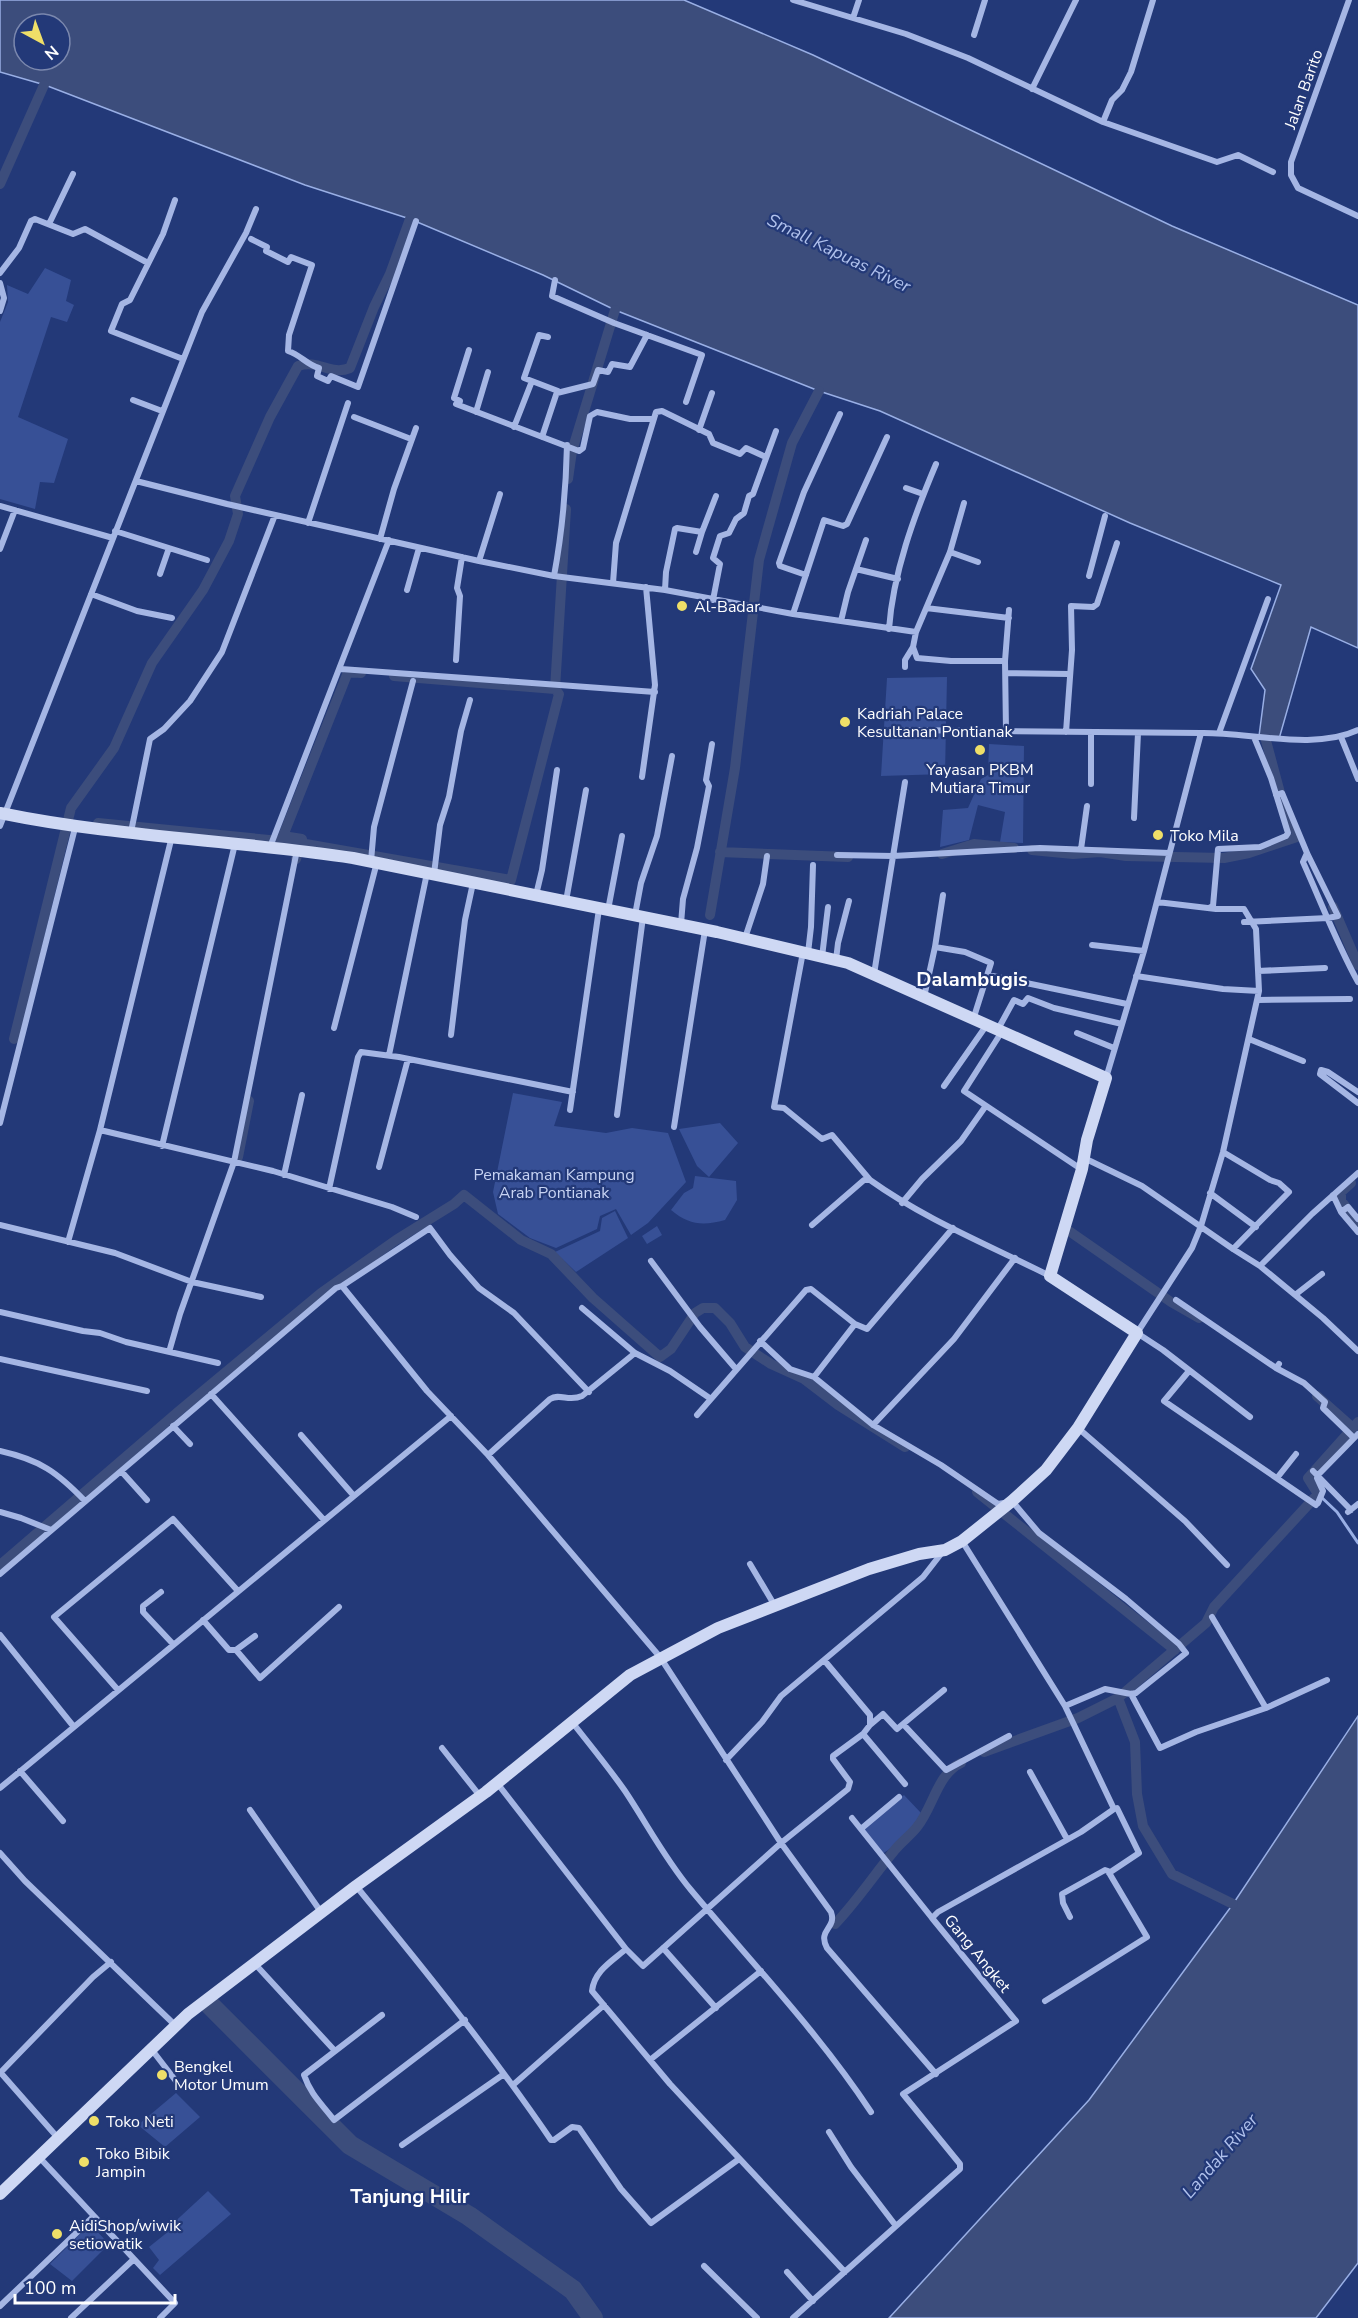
<svg xmlns="http://www.w3.org/2000/svg" width="1358" height="2318" font-family="'Nunito Sans',sans-serif">
<rect width="100%" height="100%" fill="#233978"/>
<path fill="#375096" d="M45,268L71,280L66,301L74,305L67,322L51,317L18,417L68,439L54,483L40,482L35,509L0,499V322L8,302L7,285L28,294Z
M947,677L945,774L881,776L887,678Z
M989,744L1024,746L1023,843L1000,842L1005,812L978,805L969,840L940,847L943,810L968,808L981,779L988,775Z
M513,1093L562,1102L554,1126L606,1133L632,1128L668,1133L686,1182L648,1223L631,1235L616,1209L600,1216L597,1229L556,1248L530,1238L498,1214L493,1192Z
M720,1123L738,1143L709,1177L697,1166L679,1129Z
M695,1176L736,1181L737,1200L725,1220C703,1226 689,1225 671,1210L684,1193L693,1188Z
M615,1211L628,1238L576,1272L555,1252L600,1231L602,1218Z
M657,1226L662,1235L647,1244L642,1236Z
M904,1795L921,1813C912,1829 898,1845 882,1854L862,1828Z
M176,2093L200,2117L165,2147L138,2125Z
M208,2191L231,2214L160,2275L153,2268L159,2260L149,2247L169,2231L167,2229Z
M90,2224L109,2244L72,2281L50,2264Z"/>
<path fill="#3c4d7c" stroke="#99afe5" stroke-width="1.5" fill-rule="evenodd" d="M0,0H684L813,55L1172,226L1358,305V648L1311,627L1279,739L1259,736L1265,690L1251,669L1281,585L1130,523L880,411L819,391L615,310L543,275L410,219L305,185L45,85L0,72ZM24,24H60V60H24Z
M1358,1716V2263L1316,2318H889L1089,2100L1233,1904Z"/>
<g fill="none" stroke-linecap="round" stroke-linejoin="round">
<path stroke="#99afe5" stroke-width="3" d="M1318,1494L1337,1512L1358,1543"/>
<path stroke="#3c4d7c" stroke-width="10" d="M0,184L44,85
M568,479L572,451L615,310
M394,676L555,689L566,509
M1265,737L1283,804L1294,829
M98,823L300,843L511,880L559,694L555,689
M1032,850L1073,854L1100,852L1126,856L1224,858L1249,853L1297,837
M720,852L848,857
M942,854L974,844L1014,848
M296,859L302,839L283,836L348,672L361,673
M1333,907L1358,965
M710,915L735,768L759,560L792,443L819,391
M14,1039L71,808L114,748L152,663L203,590L229,541L238,514L235,496L270,417L298,366C319,359 330,376 350,368L374,307L390,274L410,219
M238,1157L249,1101
M1351,1183L1341,1192V1201L1358,1222
M1069,1231L1171,1302L1199,1318
M1317,1396L1353,1428
M977,1492L1175,1650
M0,1565L179,1411L321,1293L396,1240L454,1204L464,1195L521,1240L551,1254L593,1298L660,1357L671,1349L695,1313L703,1308H715L730,1323L745,1347L771,1364L804,1379L838,1405L905,1447
M1118,1698L1135,1742L1137,1794L1143,1826L1172,1874L1233,1904
M984,1752L1078,1718L1118,1698L1206,1623L1214,1607L1318,1494L1308,1478L1358,1422
M835,1924C857,1901 874,1875 894,1851C901,1842 910,1836 917,1827C933,1808 937,1774 961,1763"/>
<path stroke="#3c4d7c" stroke-width="20" d="M210,2005L350,2145L469,2216L573,2290L593,2318"/>
<path stroke="#a5b6e4" stroke-width="6" d="M793,0L906,34L968,58L1103,122L1217,162L1238,155L1273,172
M1349,0L1291,162V175L1298,188L1358,216
M853,18L859,0
M974,35L985,0
M1032,89L1076,0
M1103,122L1112,100L1122,90L1131,72L1153,0
M175,200L163,234L130,300L122,304L111,331L183,359
M49,224L73,174
M251,239L267,247L266,251L288,262L291,257L312,265L289,335L288,351C301,355 307,365 319,368L317,376L328,381L331,376L358,387L416,221
M0,273L19,248L31,221L35,219L73,234L85,229L148,263
M555,280L552,296L614,323L702,355L686,402
M0,283L4,298L0,311
M548,337L539,335L524,378L558,391
M557,393L593,384L598,370L608,372L612,364L630,367L647,335
M133,400L162,411
M456,404L579,451L583,448L590,416L597,412L630,419H653
M459,405L460,401L454,398L469,350
M476,412L488,372
M354,417L411,439
M514,427L532,381
M699,430L712,393
M542,437L557,392
M136,481L227,504L479,561L554,576L665,590L793,614L916,632
M906,488L923,494
M964,503L950,552L916,632L913,647L917,658L951,661H1005
M0,506L113,538
M308,523L348,403
M115,531L207,560
M380,539L394,489L416,428
M0,549L15,510
M696,552L702,532L716,496
M950,552L978,562
M479,561L500,494
M856,569L898,579
M160,574L169,548
M806,575L780,566L779,563L804,492L840,414
M554,576C562,533 566,489 567,445
M1089,576L1105,516
M613,583L616,543L656,412L662,411L709,434L713,443L740,454L746,448L766,457
M407,590L419,548
M665,590L666,572L675,529L677,528L702,532
M91,594L137,611L172,618
M713,600L720,564L713,558L720,536L729,533L736,519L744,513L749,496L753,494L776,431
M926,608L1009,618
M793,614L824,520L843,526L847,524L887,437
M841,621L848,592L866,540
M889,629C893,573 914,516 936,464
M456,660L460,596L457,588L462,557
M905,667V660L913,647
M341,669L655,692
M1006,673L1069,674
M901,730L1201,733
M1006,731L1005,661L1009,610
M1066,732L1072,650L1071,606L1093,607L1097,604L1117,543
M1219,733L1268,599
M1341,737L1358,779
M642,777L655,685L646,587
M1091,784V732
M1276,795L1282,793L1307,853
M1134,818L1138,733
M0,826L202,312L246,233L256,209
M131,832L150,739L164,729L190,701L222,652L275,515
M270,847L389,540
M1081,849L1087,806
M837,855L893,856L1040,848L1169,853
M371,861L374,827L413,681
M434,874L440,825L449,797L461,731L470,700
M536,895L542,870L557,770
M566,901L586,790
M1157,902L1216,909H1244L1256,929L1259,991L1223,1152L1201,1226L1192,1248L1137,1333L1163,1350L1250,1417
M1209,908L1213,906L1218,849L1260,847L1286,836L1288,833L1271,778L1254,737
M608,910L622,836
M635,915L641,883L657,836L672,756
M1244,922L1328,918L1338,916L1307,853L1303,862C1321,902 1337,944 1358,982
M681,924L683,899L697,848L709,786L706,780L712,744
M745,938L763,884L767,856
M1092,945L1144,951
M935,947L965,952L991,963L973,1020
M803,952L774,1107L784,1108L822,1139L832,1135L870,1180
M808,953L811,927L813,865
M822,957L828,907
M836,960L838,943L849,901
M1258,971L1325,968
M874,974L905,782
M988,975L1127,1004
M1136,976L1223,989L1259,991
M924,997L935,947L943,895
M1258,1000L1350,999
M334,1028L377,862
M997,1031L1014,1000L1023,1004L1028,998L1054,1008L1122,1024
M1001,1033L964,1091L1081,1169
M1077,1033L1114,1048
M451,1035L465,920L473,883
M1249,1039L1303,1061
M389,1055L427,873
M1106,1078L1144,951L1201,733C1248,732 1314,751 1358,730
M944,1086L986,1026
M1358,1092L1328,1072L1321,1070L1320,1074L1358,1103
M570,1110L599,909
M617,1115L643,917
M0,1123L76,824
M674,1127L705,930
M100,1130L273,1171L392,1207L416,1217
M162,1146L235,844
M1223,1152L1270,1180L1279,1183L1289,1192L1233,1249
M1084,1158L1142,1186L1233,1249L1260,1266L1323,1318L1358,1351
M379,1167L408,1059
M284,1175L302,1095
M329,1189L358,1057L361,1052L399,1057L573,1092
M1210,1193L1256,1227
M1333,1195L1341,1212L1358,1232
M902,1203L922,1179L961,1141L985,1107
M1341,1212L1348,1207L1358,1219
M0,1225L115,1253L192,1282L261,1297
M812,1225L864,1180H870C926,1220 989,1245 1050,1276
M68,1242L100,1130L172,836
M651,1261L700,1327L736,1369
M1260,1266L1312,1214L1358,1173
M342,1286L430,1228L450,1255L479,1288L514,1313L589,1392
M1295,1295L1322,1274
M1176,1300L1276,1368
M582,1308L635,1353L670,1371L711,1399
M0,1312L83,1331L100,1333L126,1342L218,1363
M760,1341L790,1369L814,1377L873,1425L941,1465L998,1504L1004,1503
M169,1352L180,1314L234,1162L297,850
M0,1359L147,1391
M1279,1364L1276,1368L1304,1383L1325,1402L1323,1408L1354,1438
M1189,1371L1164,1401L1316,1505
M814,1377L855,1324
M211,1394L324,1520
M697,1415L806,1290L811,1289L855,1324L867,1329L953,1228
M873,1425L954,1339L1015,1258
M173,1426L190,1444
M1078,1428L1185,1521L1227,1565
M301,1435L354,1496
M0,1451C40,1460 57,1472 85,1501
M488,1455L550,1399C560,1393 569,1402 582,1396L635,1353
M121,1471L147,1500
M1313,1471L1351,1510
M1277,1478L1296,1454
M1012,1501L1039,1533L1126,1599L1179,1644L1186,1653L1136,1693L1131,1694L1105,1689L1065,1706
M1318,1503L1323,1491L1317,1478L1319,1474L1358,1434
M0,1512L21,1518L51,1530
M1348,1512L1358,1504
M750,1564L775,1606
M0,1574L336,1288L342,1286L427,1391L488,1455L660,1657L781,1843L831,1912C837,1929 817,1929 827,1948L936,2074
M161,1592L143,1606V1612L173,1644
M1212,1617L1266,1708L1327,1680
M203,1620L229,1650H236L255,1636
M0,1635L74,1727
M236,1650L260,1678L339,1607
M824,1660L870,1715V1725L863,1734L905,1784
M118,1690L54,1617L173,1519L238,1591
M944,1690L903,1724L946,1770L1009,1736
M1131,1694L1160,1748L1196,1732L1266,1708
M572,1722C590,1745 609,1768 625,1791C647,1824 665,1859 691,1890C751,1962 819,2033 871,2112
M870,1725L883,1714L897,1729L903,1724
M442,1748L480,1796
M726,1760L762,1722L781,1696L923,1577L944,1550
M20,1771L63,1821
M1030,1772L1067,1839
M497,1783L626,1949L643,1966L781,1843L848,1789L850,1782L833,1759V1756L863,1734
M0,1788L451,1416
M250,1810L321,1912
M852,1818L932,1918
M862,1828L899,1797
M0,1853L25,1881L176,2026
M1109,1873L1139,1853L1117,1808L1114,1809
M356,1886C424,1969 491,2052 551,2140H554L572,2127L579,2128L621,2189L651,2223L739,2159
M663,1948L716,2008
M626,1949C612,1961 594,1971 592,1991L670,2084L845,2272
M255,1964L335,2051
M1045,2001L1147,1937L1108,1871L1105,1870L1062,1894L1063,1903L1070,1917
M382,2015L304,2075C311,2095 321,2103 334,2120L465,2020
M152,2050L179,2085
M650,2060L761,1971
M0,2072L58,2138
M1,2072L93,1977L111,1962
M513,2085L604,2005
M829,2132L851,2167L896,2226
M402,2145L504,2074
M39,2157L175,2303L160,2318
M704,2266L757,2318
M787,2272L813,2301
M0,2306L94,2216
M71,2318L134,2259
M793,2318L960,2169V2164L903,2094L1016,2021L932,1918L938,1912L1081,1832L1114,1809L1065,1706L962,1541"/>
<path stroke="#ced8f4" stroke-width="12" d="M0,813C116,837 236,840 353,858L717,932L848,963L1106,1078L1087,1140L1082,1169L1050,1276L1137,1333L1078,1428L1046,1470L1012,1501L962,1541L945,1550L919,1554L869,1569L718,1628L630,1675L486,1792L356,1886L188,2014L0,2194"/>
</g>
<g fill="#efdf68" stroke="#233978" stroke-width="2">
<circle cx="682" cy="606" r="6"/>
<circle cx="845" cy="722" r="6"/>
<circle cx="980" cy="750" r="6"/>
<circle cx="1158" cy="835" r="6"/>
<circle cx="162" cy="2075" r="6"/>
<circle cx="94" cy="2121" r="6"/>
<circle cx="84" cy="2162" r="6"/>
<circle cx="57" cy="2234" r="6"/>
</g>
<g text-anchor="middle" stroke-width="4.5" stroke-linejoin="round" paint-order="stroke">
<g font-size="16" fill="#fff" stroke="#233978">
<text transform="translate(1303 89) rotate(-70)" y="6">Jalan Barito</text>
<text transform="translate(978 1953) rotate(51)" y="6">Gang Angket</text>
</g>
<g font-size="16" fill="#fff" stroke="#233978" text-anchor="start">
<text x="694" y="612">Al-Badar</text>
<text x="857" y="719">Kadriah Palace<tspan x="857" dy="18">Kesultanan Pontianak</tspan></text>
<text x="980" y="775" text-anchor="middle">Yayasan PKBM<tspan x="980" dy="18">Mutiara Timur</tspan></text>
<text x="1170" y="841">Toko Mila</text>
<text x="174" y="2072">Bengkel<tspan x="174" dy="18">Motor Umum</tspan></text>
<text x="106" y="2127">Toko Neti</text>
<text x="96" y="2159">Toko Bibik<tspan x="96" dy="18">Jampin</tspan></text>
<text x="69" y="2231">AidiShop/wiwik<tspan x="69" dy="18">setiowatik</tspan></text>
</g>
<g font-size="16" fill="#c7d3f3" stroke="#233978">
<text x="554" y="1180">Pemakaman Kampung<tspan x="554" dy="18">Arab Pontianak</tspan></text>
</g>
<g font-size="18" font-style="italic" fill="#b0c1ec" stroke="#233978">
<text transform="translate(839 253) rotate(26)" y="6">Small Kapuas River</text>
<text transform="translate(1220 2156) rotate(-49)" y="6">Landak River</text>
</g>
<g font-size="20" font-weight="bold" fill="#fff" stroke="#233978">
<text x="972" y="986">Dalambugis</text>
<text x="410" y="2203">Tanjung Hilir</text>
</g>
</g>
<g transform="translate(42 42) rotate(139)"><circle r="28" fill="#233978" stroke="#7b88ae" stroke-width="1.5"/>
<path d="M0-4.5L10 22L0 15L-10 22Z" fill="#efdf68"/>
<text y="-9" font-size="16" font-weight="bold" text-anchor="middle" fill="#ffffff">N</text>
</g>
<path d="M15 2294v9h160v-9" fill="none" stroke="#ffffff" stroke-width="3"/>
<text x="24" y="2294" font-size="18" fill="#ffffff" stroke="#233978" stroke-width="4.5" paint-order="stroke">100 m</text>
</svg>
